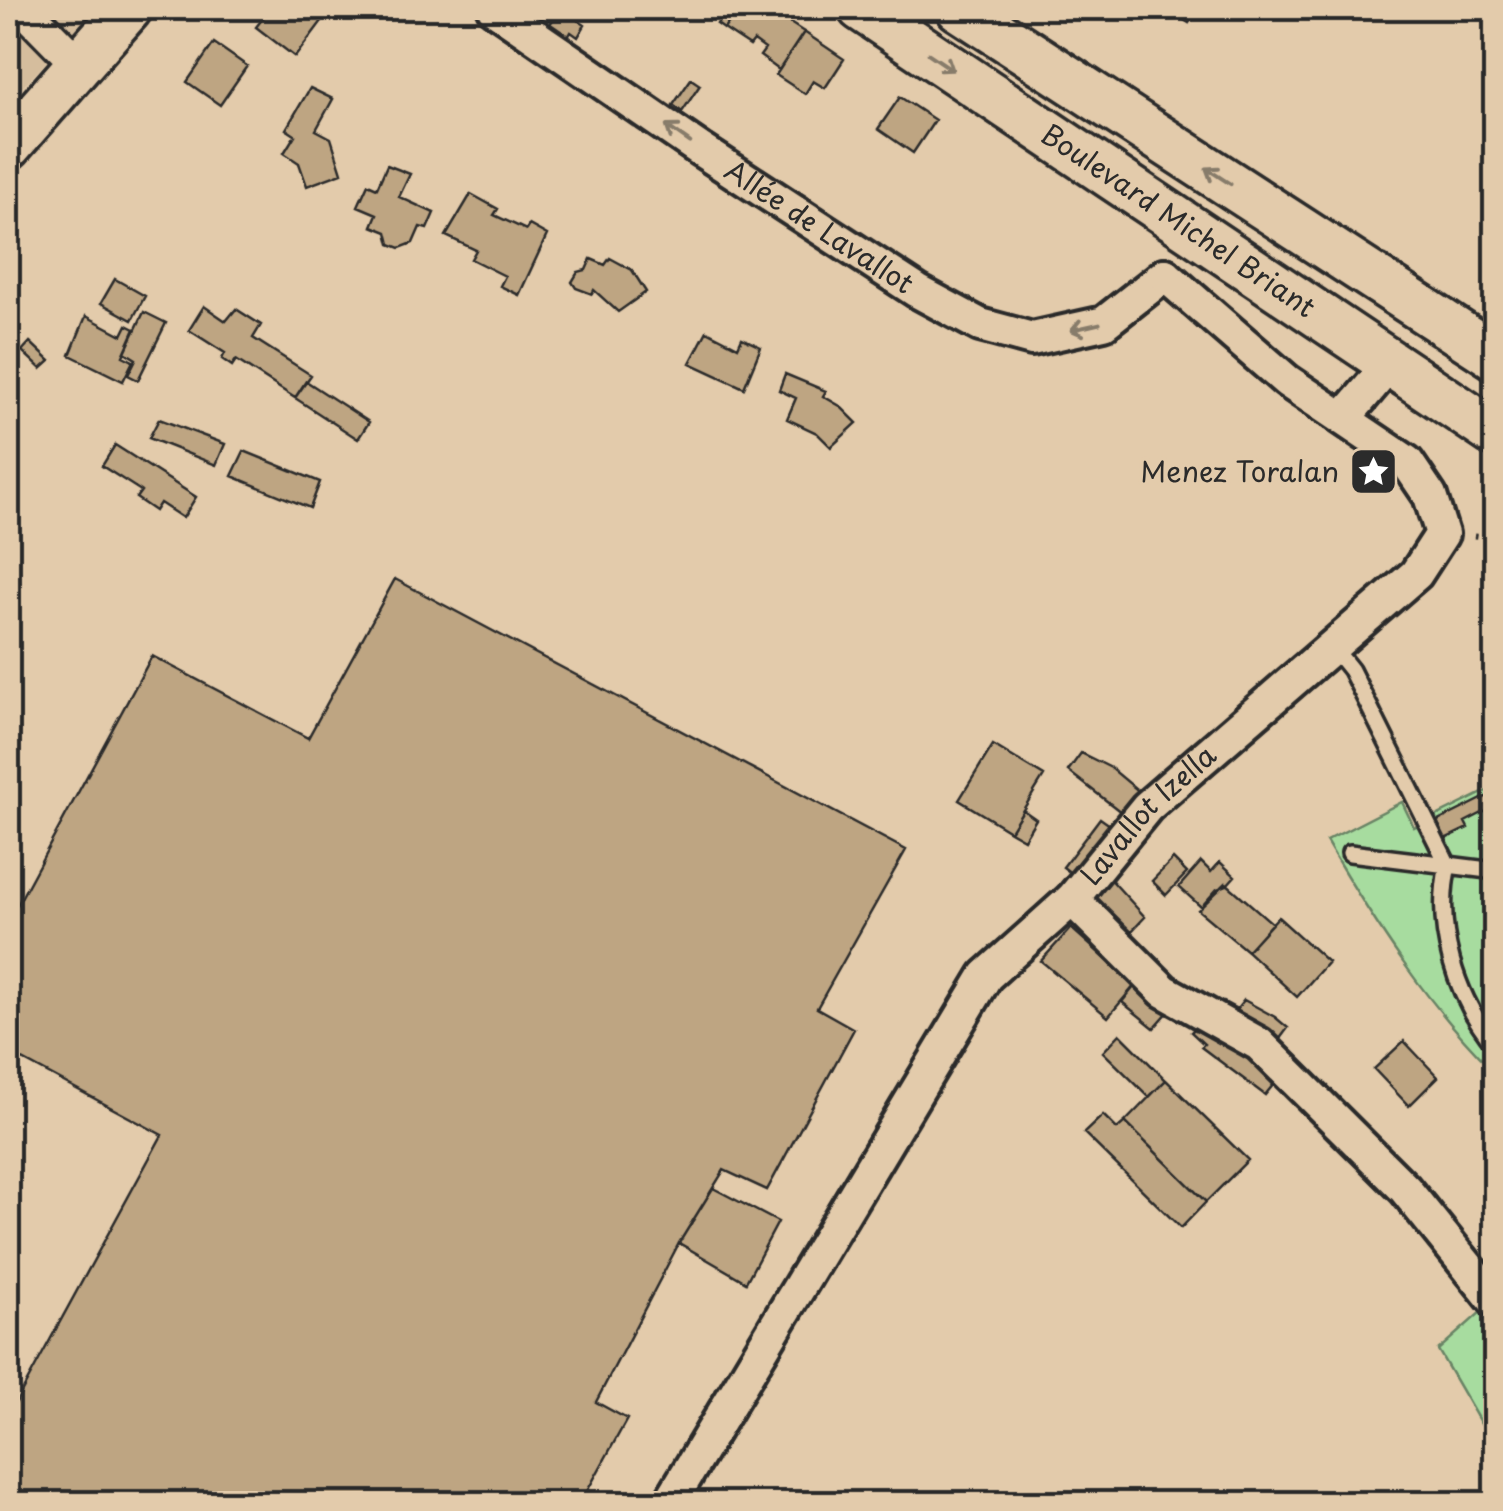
<svg xmlns="http://www.w3.org/2000/svg" width="1503" height="1511" font-family="'Playpen Sans',sans-serif">
<rect width="100%" height="100%" fill="#e3cbab"/>
<filter id="ink" filterUnits="userSpaceOnUse"><feTurbulence type="fractalNoise" baseFrequency=".01" numOctaves="2"/><feDisplacementMap in="SourceGraphic" scale="20" xChannelSelector="R" yChannelSelector="G"/><feConvolveMatrix kernelMatrix="1 2 1 2 8 2 1 2 1" color-interpolation-filters="sRGB"/></filter>
<g filter="url(#ink)">
<path fill="#d5bd9d" d="M8,8H96L8,103Z"/>
<path fill="#a7dc9f" stroke="#698465" stroke-width="2.5" d="M1495,787V1072C1426,1004 1375,924 1326,841L1402,802L1414,827Z
M1482,1311L1495,1326V1448L1438,1350Z"/>
<path fill="#bea582" stroke="#2b2b2b" stroke-width="2.5" d="M271,8H328L331,9L295,57L256,27Z
M709,8H739L724,29L717,24L723,16Z
M739,8H767L804,32L779,70L760,56L765,49L754,41L750,46L724,29Z
M1164,8H1199L1189,23Z
M565,11L585,25L578,37L571,32L567,39L548,27L556,15L561,18Z
M804,32L844,59L825,88L813,81L805,94L776,75Z
M214,43L247,66L220,105L187,82Z
M691,79L700,85L682,112L673,105Z
M310,88L333,99L316,130L331,138L342,173L307,186L299,163L284,153L295,135L286,129Z
M900,97L935,120L913,153L878,129Z
M387,165L410,174L399,197L434,213L427,229L420,227L413,243L400,248L390,244L387,232L372,226L377,214L358,206L368,184L377,188Z
M471,194L498,209L494,215L526,230L529,225L547,235L519,295L500,286L505,276L471,259L476,250L446,236Z
M610,258L632,270L646,292L618,312L594,290L592,294L576,288L572,282L578,272L586,270L591,259L605,265Z
M115,279L145,296L132,320L101,303Z
M204,306L226,321L236,309L261,325L253,338L311,375L295,398L236,360L232,366L222,359L225,353L189,330Z
M144,312L166,323L138,380L128,375L136,359L125,352Z
M86,316L122,335L127,325L135,329L123,356L133,361L123,381L70,355Z
M707,331L738,347L742,338L761,347L744,388L690,363Z
M30,342L50,361L41,369L22,351Z
M785,374L826,391L823,396L840,406L857,423L831,447L817,433L787,419L796,398L779,390Z
M306,381L369,422L358,439L295,398Z
M159,419L225,444L216,465L149,438Z
M115,445L196,497L183,518L160,503L155,511L136,498L141,491L102,466Z
M244,451L320,482L310,508L232,476Z
M395,579L906,850L817,1008L854,1029L767,1190L724,1170L679,1243L596,1402L627,1419L580,1504H8V1417L162,1135L8,1052V922L152,656L308,738Z
M993,745L1044,776L1010,831L959,800Z
M1081,753L1111,768L1141,793L1121,812L1068,771Z
M1496,792V806L1465,822L1468,828L1445,839L1436,822Z
M1023,810L1036,819L1024,839L1010,831Z
M1100,818L1117,830L1080,880L1063,867Z
M1173,859L1187,873L1166,895L1152,881Z
M1201,862L1211,872L1220,862L1235,876L1227,885L1217,889L1201,907L1179,887Z
M1105,873L1145,917L1129,934L1090,891Z
M1226,883L1272,923L1247,951L1198,910Z
M1278,917L1328,962L1297,997L1247,951Z
M1071,928L1135,985L1108,1017L1041,961Z
M1138,982L1169,1011L1154,1028L1122,1002Z
M1244,1000L1275,1017L1288,1028L1276,1044L1219,1009L1224,1002L1237,1009Z
M1201,1022L1282,1074L1265,1095L1201,1047L1204,1044L1191,1032Z
M1120,1034L1166,1080L1149,1097L1103,1052Z
M1404,1041L1438,1077L1409,1106L1374,1069Z
M1166,1080L1248,1160L1206,1202L1125,1122Z
M1103,1115L1117,1129L1125,1122L1206,1202L1181,1228L1084,1133Z
M713,1188L778,1222L746,1282L679,1243Z"/>
<g fill="none" stroke-linecap="round" stroke-linejoin="round">
<defs>
<path id="lane" d="M1331,645L1351,670L1448,865L1350,853
M1496,871L1448,865C1434,927 1455,997 1496,1046"/>
<g id="street">
<path d="M23,8L79,65"/>
<path id="s1" d="M494,8L701,150L917,291L980,325L1032,339L1104,323L1165,275"/>
<path d="M1344,418L1390,364"/>
<path d="M1072,899L1164,991L1259,1044L1405,1189L1496,1302"/>
<path id="s2" d="M669,1504L986,976L1072,899L1147,807L1416,574L1442,534L1430,496L1407,462L1287,381L1165,275"/>
</g>
<g id="secondary">
<path id="s3" d="M861,8L1496,434"/>
<path d="M959,8L1496,357"/>
<path d="M8,146L129,8"/>
</g>
</defs>
<use href="#lane" stroke="#2b2b2b" stroke-width="22"/>
<use href="#street" stroke="#2b2b2b" stroke-width="40"/>
<use href="#secondary" stroke="#2b2b2b" stroke-width="52"/>
<path stroke="#2b2b2b" stroke-width="5" stroke-dasharray="2.5 8" stroke-linecap="butt" d="M1474,536L1496,539"/>
<use href="#lane" stroke="#e3cbab" stroke-width="15"/>
<use href="#street" stroke="#e3cbab" stroke-width="32"/>
<use href="#secondary" stroke="#e3cbab" stroke-width="45"/>
</g>
<defs><path id="oneway-shaft" d="M-6 0H5M1.5-3L5.5 0L1.5 3" fill="none" stroke-width="1.6" stroke-linecap="round" stroke-linejoin="round" transform="scale(2.5)"/></defs>
<g stroke="#877b6b">
<use href="#oneway-shaft" transform="translate(941 62) rotate(34)"/>
<use href="#oneway-shaft" transform="translate(678 134) rotate(-145)"/>
<use href="#oneway-shaft" transform="translate(1218 176) rotate(-147)"/>
<use href="#oneway-shaft" transform="translate(1085 327) rotate(167)"/>
</g>
</g>
<defs>
<symbol id="sight-square" viewBox="-11 -11 22 22"><rect x="-9" y="-9" width="18" height="18" rx="4" fill="#2b2b2b" stroke="#e3cbab"/><path d="M0-6L1.8-2.2L6-1.7L2.9 1.2L3.7 5.4L0 3.3L-3.7 5.4L-2.9 1.2L-6-1.7L-1.8-2.2Z" fill="#fff"/></symbol>
</defs>
<g fill-rule="evenodd">
<use href="#sight-square" x="1346" y="444" width="55" height="55"/>
</g>
<g text-anchor="middle" stroke-width="8" stroke-linejoin="round" paint-order="stroke">
<g font-size="28" fill="#2b2b2b" stroke="#e3cbab">
<text dy="10" stroke="none"><textPath href="#s3" startOffset="382">Boulevard Michel Briant</textPath></text>
<text dy="10" stroke="none"><textPath href="#s1" startOffset="392">Allée de Lavallot</textPath></text>
<text dy="10" stroke="none"><textPath href="#s2" startOffset="845">Lavallot Izella</textPath></text>
</g>
<g font-size="28" fill="#2b2b2b" stroke="#e3cbab" text-anchor="end">
<text x="1339" y="482">Menez Toralan</text>
</g>
</g>
<rect width="1503" height="1511" fill="none" stroke="#e3cbab" stroke-width="40"/>
<rect x="20" y="20" width="1463" height="1471" fill="none" stroke="#2b2b2b" stroke-width="4" filter="url(#ink)"/>
</svg>
